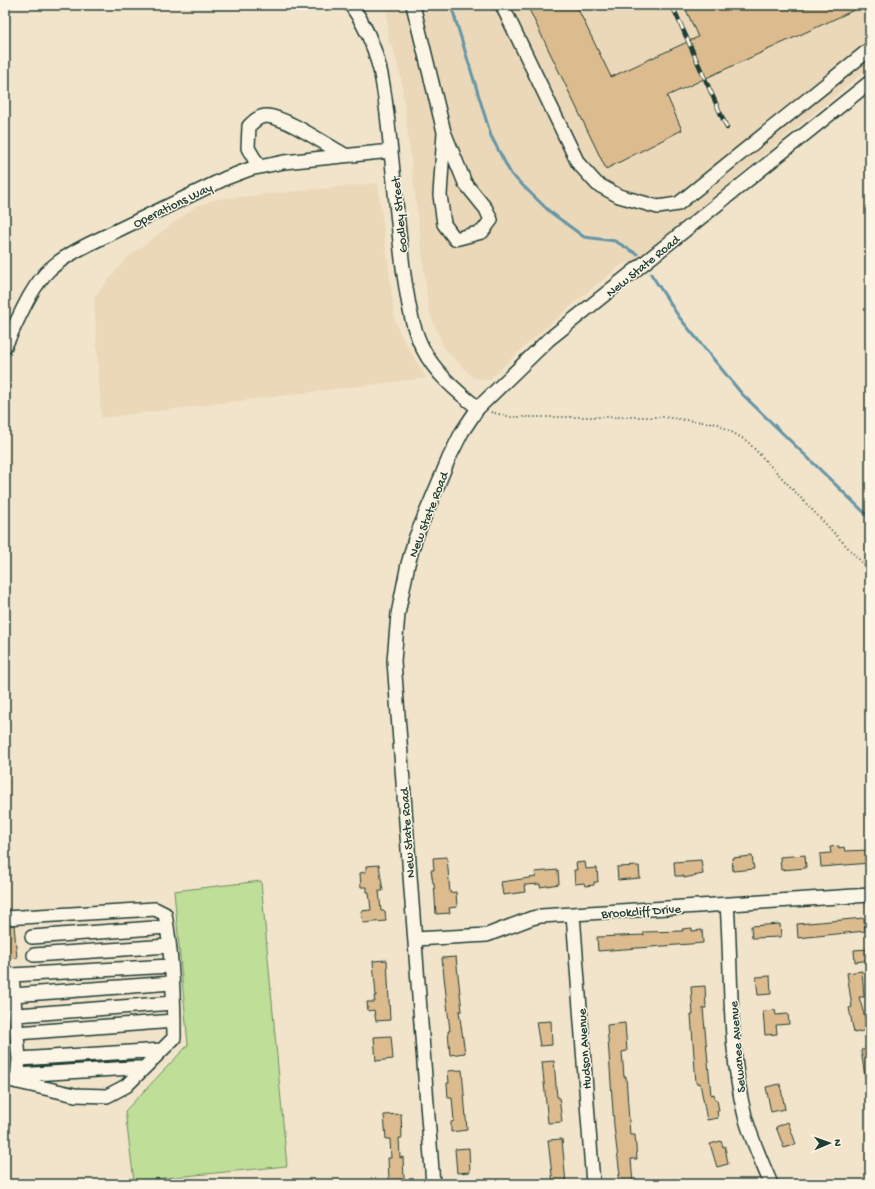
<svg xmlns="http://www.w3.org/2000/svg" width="875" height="1189" font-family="'Gochi Hand',sans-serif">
<rect width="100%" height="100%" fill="#f2e4cb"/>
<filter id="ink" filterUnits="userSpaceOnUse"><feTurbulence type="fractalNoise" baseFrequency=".025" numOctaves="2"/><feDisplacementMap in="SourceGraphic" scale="8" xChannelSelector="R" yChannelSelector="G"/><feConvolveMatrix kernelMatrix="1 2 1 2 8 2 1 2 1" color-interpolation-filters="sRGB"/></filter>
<g filter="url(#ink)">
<path fill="#ebd8b9" d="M386,5H870V67L632,264L624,263L590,290L534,338L489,380L473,378L444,348L429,312L401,78L393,47L389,42Z
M378,183L395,320L401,335L426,378L101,418L94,297L128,257L196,206L217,199Z"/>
<path fill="#bfde97" stroke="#6f8e66" d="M261,881L287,1166L134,1181L125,1111L188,1045L174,891Z"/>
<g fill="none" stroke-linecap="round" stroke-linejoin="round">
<path stroke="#6595a7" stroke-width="3" d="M451,5L491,136L511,174L549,211L584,237L615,241L637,254
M651,274L679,317L742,394L870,518"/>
</g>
<path fill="#dcbc8f" stroke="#1f3d34" d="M527,5H576L611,77L698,37L684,5H865L667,96L682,130L606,169Z
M839,846V848L844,847L845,851L870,850V863L821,867L820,854L831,853L830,847Z
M805,855L806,868L781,870L780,857Z
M752,856L754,869L733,871L732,858Z
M447,857L450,893L456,892L457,907L449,908L450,913L436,914L434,883H433L431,870H434L433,858Z
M701,860L703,874L684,878V876H675L674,862Z
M585,862L586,869L597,868L598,882H594V885L585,886L584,883L575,884L574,870H577L576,863Z
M379,865L383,891H379L381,911H385L386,921L363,923L361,911L371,910L369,892H367V887H361L360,873L366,872V866Z
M639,866L640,878L618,880L617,867Z
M558,870L559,884L540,887V884L524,885L525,892L503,895L501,882L536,877L535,872Z
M864,918L865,931L798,938L797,924Z
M780,924L781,937L752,938L751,926Z
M14,925L17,958L5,959V926Z
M692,928V931L702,930L703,943L598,951L597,937L644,935V932L683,931L682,929Z
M869,949L870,960L855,962L854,950Z
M456,957L462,1011H459L465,1053L450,1055L448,1031H450L442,958Z
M387,960L390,1020L376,1021L374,1010L368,1011L367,1002H375L374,996H376L373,961Z
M862,971L864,997H859L867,1025H866L867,1030L854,1033L849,1008L852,1007L847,973Z
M770,976L771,994L758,995L756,977Z
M705,986L706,1008H703L711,1095L714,1094L715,1100H717L719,1111H717L718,1118L707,1120L700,1083H696L691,1015H693L691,987Z
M775,1010L776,1015L788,1014L789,1024L776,1025L777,1034L765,1035L763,1011Z
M551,1021L552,1045L540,1046L536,1022Z
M625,1023L627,1051L622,1052L624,1077L626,1076L630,1135H635L637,1159H631L633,1184H619L618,1175H620L614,1126L607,1025Z
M391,1036L393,1059L376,1061L374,1037Z
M870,1049V1077H865L861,1050Z
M554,1061L557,1097H559L562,1122L548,1123L542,1062Z
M462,1070L467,1130L451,1132V1122L454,1121L452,1098H448L447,1083H449L448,1071Z
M780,1084L785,1109L771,1112L766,1087Z
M401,1114L402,1138H399L400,1158L403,1157L404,1179L389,1180L388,1158H391L390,1139H386L384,1115Z
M788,1122L796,1144L784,1148L776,1127Z
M562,1139L566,1184H553L548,1140Z
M721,1141L723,1147L725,1146L728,1164L717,1167L710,1144Z
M469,1148L470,1172L457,1173L455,1149Z"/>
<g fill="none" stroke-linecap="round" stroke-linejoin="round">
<defs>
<path id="minor" d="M351,5C382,48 385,92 390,143C395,187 398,231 404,275C408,300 411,326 423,349C435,373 457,392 478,408
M413,5L444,132L465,183L486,209L491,220L482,232L455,239L444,224L440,195L444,132
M502,5L578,163L597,184L619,196L658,207L678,204L870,49
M259,167L248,148L249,126C254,121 259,116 267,116C288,118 326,145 345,155
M5,346C18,321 29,289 50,269C61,259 75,251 89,244L226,178L250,169L284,162L391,151
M727,904C732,972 728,1051 745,1116C751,1139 762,1162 771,1184
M573,914L593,1184
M5,918L155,909L165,914C172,954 174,997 174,1038L126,1086L107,1096L75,1095L5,1079
M32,937L167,927
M415,939L487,935L532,918L541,916L870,895
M34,955L169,946
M13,995L172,983
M17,1015L173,1003
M17,1033L174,1021
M19,1059L162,1050
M18,1075L131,1068H143
M17,1082L19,1059L12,975L170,966
M433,1184L394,661L398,614L408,564L415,539L449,458L462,432L478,408L548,340L870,82"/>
</defs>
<use href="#minor" stroke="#1f3d34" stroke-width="16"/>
<path stroke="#1f3d34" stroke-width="2" stroke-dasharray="1 3" stroke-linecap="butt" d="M491,412L511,417H663L718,424L747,441L870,571"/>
<use href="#minor" stroke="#fcf5e5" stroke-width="13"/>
<defs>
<path id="rail" d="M672,5L727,128"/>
</defs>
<use href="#rail" stroke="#1f3d34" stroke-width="4.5"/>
<use href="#rail" stroke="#fcf5e5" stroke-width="3" stroke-dasharray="9" stroke-linecap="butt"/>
</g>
</g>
<g text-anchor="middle" stroke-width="3" stroke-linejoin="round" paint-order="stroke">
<g font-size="13" fill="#1f3d34" stroke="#fcf5e5">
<text transform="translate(172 204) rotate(-26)" y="5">Operations Way</text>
<text transform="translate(398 215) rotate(-96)" y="5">Godley Street</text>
<text transform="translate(642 265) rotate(-39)" y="5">New State Road</text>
<text transform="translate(427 514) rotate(-69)" y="5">New State Road</text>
<text transform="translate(406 833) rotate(-94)" y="5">New State Road</text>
<text transform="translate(641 910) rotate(-4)" y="5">Brookcliff Drive</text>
<text transform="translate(736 1047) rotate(-95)" y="5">Sewanee Avenue</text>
<text transform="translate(583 1049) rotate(-94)" y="5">Hudson Avenue</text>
</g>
</g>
<rect width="875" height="1189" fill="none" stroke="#fcf5e5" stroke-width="20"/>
<rect x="10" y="10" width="855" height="1169" fill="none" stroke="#1f3d34" stroke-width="1.5" filter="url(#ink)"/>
<g transform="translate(829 1143) rotate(88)" stroke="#fcf5e5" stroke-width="3" paint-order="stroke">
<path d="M0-3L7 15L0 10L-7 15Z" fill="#1f3d34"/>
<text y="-6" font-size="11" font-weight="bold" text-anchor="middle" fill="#1f3d34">N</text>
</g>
</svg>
